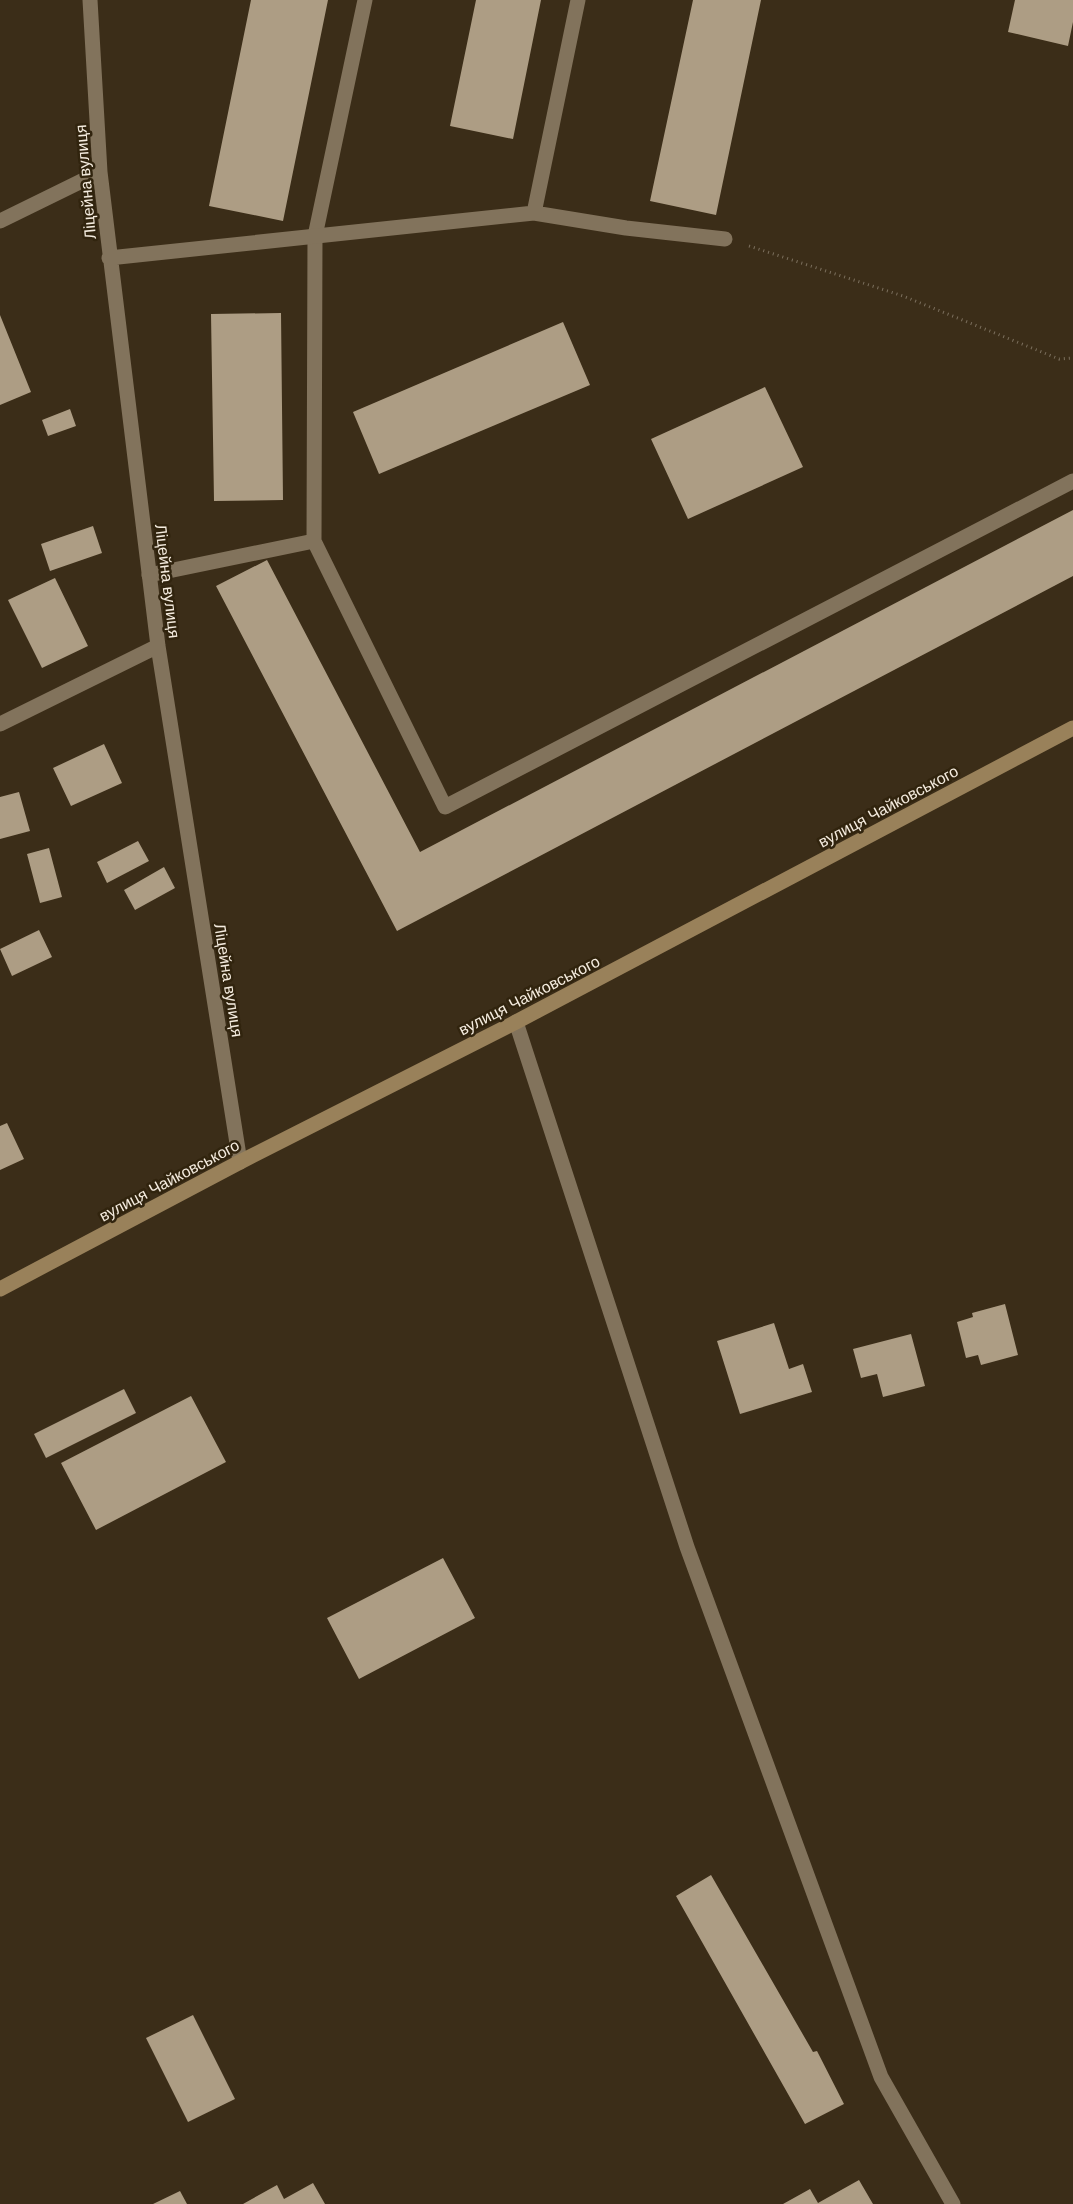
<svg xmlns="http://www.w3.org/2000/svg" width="1073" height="2204" font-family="Helvetica,sans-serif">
<rect width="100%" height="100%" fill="#3b2d18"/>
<path fill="#ad9d84" d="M251,0H328L283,221L209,206Z
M476,0H541L513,139L450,126Z
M693,0H761L716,215L650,201Z
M1015,0H1073V22L1068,46L1008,32Z
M281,313L283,500L214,501L211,314Z
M0,315L31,392L0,405Z
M563,322L590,385L379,474L353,412Z
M765,387L803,467L688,519L651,439Z
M70,409L76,426L48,436L42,420Z
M1073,510V576L397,931L216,586L267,560L420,852Z
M93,526L102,553L50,571L41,544Z
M55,578L88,646L42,668L8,600Z
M104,744L122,783L71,806L53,768Z
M19,792L30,831L0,839V797Z
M138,841L149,861L107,883L97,862Z
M49,848L62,897L40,903L27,854Z
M164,867L175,888L135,910L124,890Z
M39,930L52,957L12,976L0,949Z
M7,1123L24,1159L0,1170V1126Z
M1005,1304L1018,1355L981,1365L978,1355L966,1358L957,1322L973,1317L972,1313Z
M774,1323L789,1369L803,1364L812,1392L740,1414L717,1341Z
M911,1334L925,1386L883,1397L877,1374L861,1378L853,1349Z
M124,1389L136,1413L46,1458L34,1434Z
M191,1396L226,1462L96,1530L61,1463Z
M443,1558L475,1618L359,1679L327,1618Z
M711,1875L813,2052L817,2051L844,2104L805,2124L676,1896Z
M193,2015L235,2099L188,2122L146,2038Z
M859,2180L873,2204H783L810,2189L818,2203Z
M313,2183L325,2204H243L277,2185L284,2199Z
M180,2191L187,2204H153Z"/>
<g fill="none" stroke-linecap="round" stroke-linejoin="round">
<path stroke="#7c705e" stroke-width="3" stroke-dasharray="1 4" stroke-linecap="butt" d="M749,246L903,296L1059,359L1073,358"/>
<path stroke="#82735c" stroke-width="15" d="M314,541L445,807L1073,481
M149,575L314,541L315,236L365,0"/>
<path stroke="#82735c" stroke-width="15" d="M90,0L100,172L158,646L240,1162
M534,213L578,0
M0,221L100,172
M109,258L534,213L626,228L725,239
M0,724L158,646
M516,1022L687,1547L881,2077L953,2204"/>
<path stroke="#99815a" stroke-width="15" d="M0,1289L240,1162L516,1022L1073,728"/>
</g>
<g text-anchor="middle" stroke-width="5" stroke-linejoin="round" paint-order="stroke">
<g font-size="16" fill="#f5ecdf" stroke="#31240e">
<text transform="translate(85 182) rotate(-95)" y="6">Ліцейна вулиця</text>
<text transform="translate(168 581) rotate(83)" y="6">Ліцейна вулиця</text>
<text transform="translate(888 806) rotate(-28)" y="6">вулиця Чайковського</text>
<text transform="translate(229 980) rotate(81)" y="6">Ліцейна вулиця</text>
<text transform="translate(529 995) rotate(-27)" y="6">вулиця Чайковського</text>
<text transform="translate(169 1180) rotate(-28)" y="6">вулиця Чайковського</text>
</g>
</g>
</svg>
